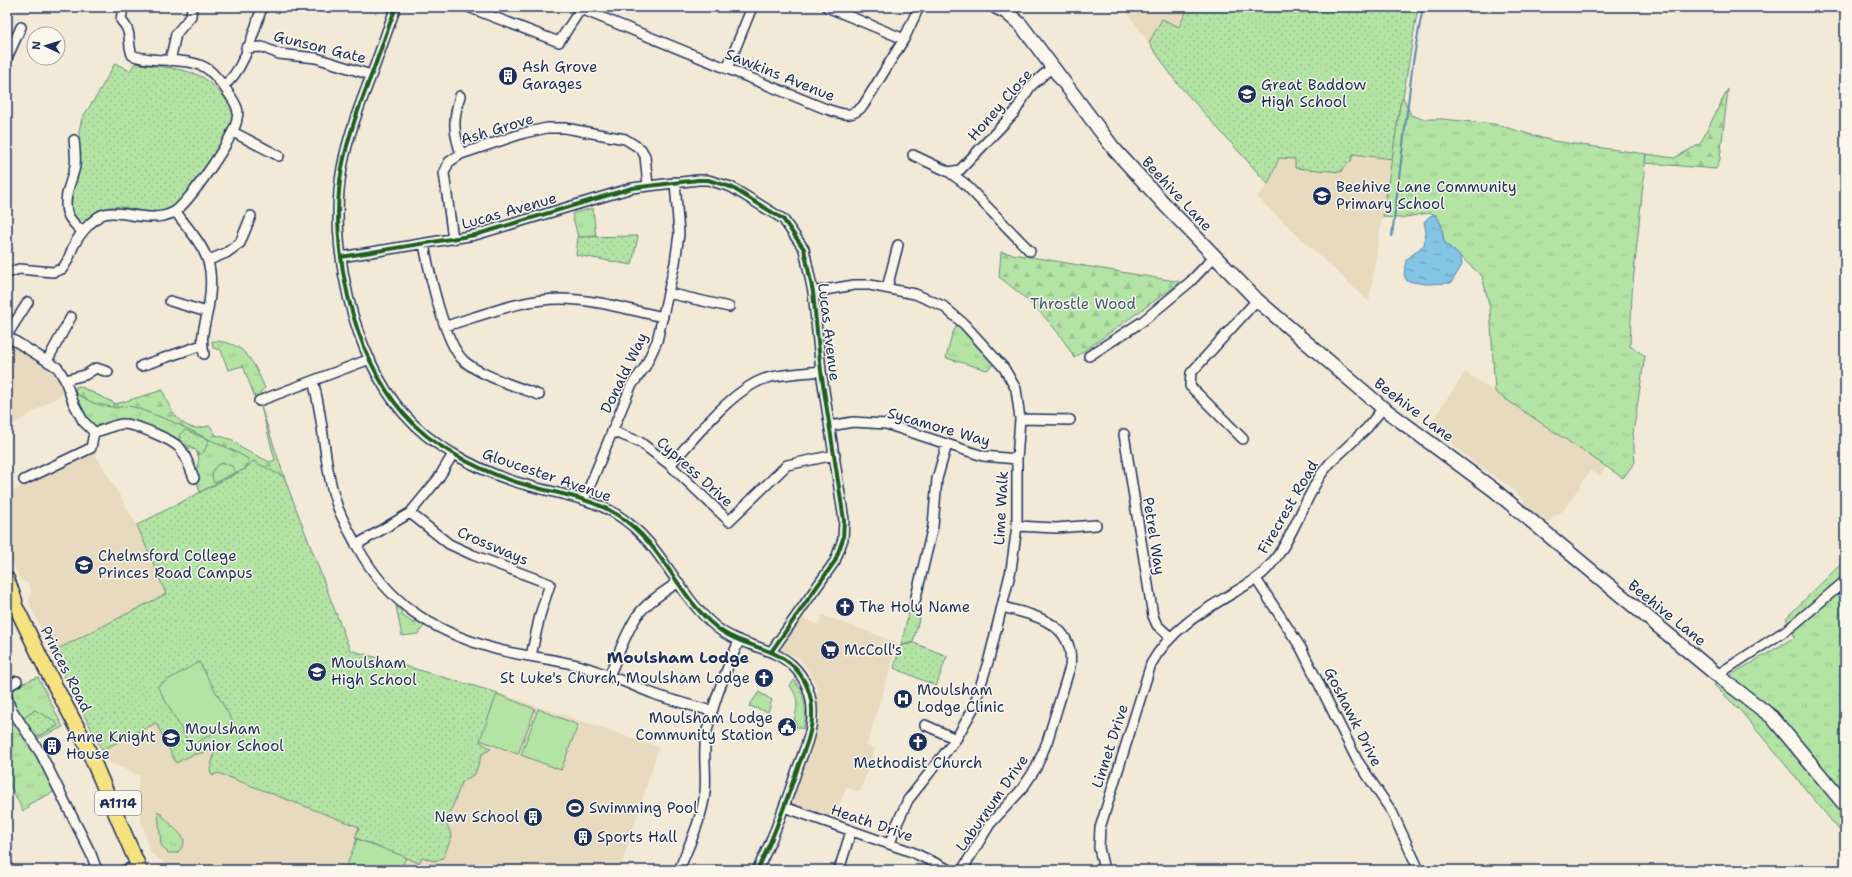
<svg xmlns="http://www.w3.org/2000/svg" width="1852" height="877" font-family="'Shantell Sans',sans-serif">
<defs>
<pattern id="grass-tufts" width="24" height="20" patternUnits="userSpaceOnUse"><rect width="24" height="20" fill="#b4e4a4"/><path d="M3 7l-1-3M5 7V3M7 7l1-3M15 17l-1-3M17 17v-4M19 17l1-3" fill="none" stroke="#9ac490"/></pattern>
<pattern id="forest-firs" width="22" height="20" patternUnits="userSpaceOnUse"><rect width="22" height="20" fill="#b4e4a4"/><path d="M5 1l3.5 6h-7zM16 11l3.5 6h-7z" fill="#9ac490"/></pattern>
<pattern id="park-dots" width="8" height="8" patternUnits="userSpaceOnUse"><rect width="8" height="8" fill="#b4e4a4"/><path d="M2 2h.1M6 6h.1" fill="none" stroke="#9ac490" stroke-width="1.8" stroke-linecap="round"/></pattern>
<pattern id="water-ripples" width="26" height="14" patternUnits="userSpaceOnUse"><rect width="26" height="14" fill="#84c4e5"/><path d="M2 4q2-2 4 0t4 0M15 11q2-2 4 0t4 0" fill="none" stroke="#6ba0bd"/></pattern>
</defs>
<rect width="100%" height="100%" fill="#f2ead7"/>
<filter id="ink" filterUnits="userSpaceOnUse"><feTurbulence type="fractalNoise" baseFrequency=".025" numOctaves="2"/><feDisplacementMap in="SourceGraphic" scale="8" xChannelSelector="R" yChannelSelector="G"/><feConvolveMatrix kernelMatrix="1 2 1 2 8 2 1 2 1" color-interpolation-filters="sRGB"/></filter>
<g filter="url(#ink)">
<path fill="#e7dabe" d="M1123,7H1418L1403,97L1400,104L1369,302L1257,197L1268,184L1177,83Z
M7,342L57,376L64,393L7,428Z
M1465,372L1606,467L1600,476L1590,471L1564,510L1553,517L1546,525L1525,507L1524,500L1510,487L1468,458L1430,424Z
M94,452L137,525L245,469L284,477L350,650L498,693L659,747L620,870H170V867L150,853L137,804L136,795L140,776L107,761L52,652L29,603L31,590L28,584L20,579L7,552V493L31,483Z
M822,615L898,643L867,745L875,748L860,792L846,787L835,818L796,806L793,800L811,750L819,718L817,695L818,690L810,673L799,658L782,651V642L799,617L818,625Z"/>
<path fill="url(#grass-tufts)" stroke="#688a81" d="M1403,97L1411,115L1422,119H1442L1494,124L1553,141L1646,154L1632,293L1630,346L1645,356L1633,433L1635,462L1623,478L1495,392L1490,309L1482,276L1444,242L1441,224L1436,215L1429,213L1400,218L1383,217L1400,104Z
M593,208L596,237H578L572,214Z
M959,322L996,362L987,370L946,358L952,334Z
M212,341C245,341 253,361 265,388L260,392L262,397L256,400L243,366L228,370L221,350L213,348Z
M79,386L116,404L130,401L251,456L253,461L245,469L200,492L195,475L199,459L196,450L184,447L136,423L98,428C90,425 76,406 74,397C74,395 75,390 76,387Z
M1845,552V837L1740,710L1714,685L1795,637L1786,618L1841,564Z
M396,606L401,610L403,616L413,623L418,622L424,626L418,634L402,636Z
M910,608L921,612L913,642L901,645Z
M38,677L63,727L37,739L36,737L57,726L35,710L23,719L14,705L12,694L16,686Z
M794,680C805,694 808,712 803,729L794,726L796,721L794,720C798,707 799,697 790,686Z
M759,692L772,700L768,712L749,706Z
M13,721L36,754L54,792L29,804V808L23,811L7,779V725Z
M158,811L182,836L184,841L183,846L177,853H168L161,845Z"/>
<path fill="url(#forest-firs)" stroke="#688a81" d="M1728,89L1720,159L1716,169L1645,163L1646,154L1674,158L1700,144Z
M1001,252L1181,282L1074,358C1058,326 1027,298 999,277Z
M79,386L116,404L163,390C167,405 179,428 197,428C201,428 206,426 210,426L216,435L233,440L241,448L270,462L275,460L261,407L287,485L245,469L248,463V459L238,453L171,421L134,407L125,406L116,408L93,403L75,393L76,387Z"/>
<path fill="url(#park-dots)" stroke="#688a81" d="M1197,7H1418L1403,97L1400,104L1392,159L1353,154L1351,161L1342,169L1341,172L1295,168V159L1279,158L1268,184L1177,83L1149,43L1162,19L1179,27L1188,8L1194,11Z
M115,63L130,71L135,63C156,67 181,67 200,76C208,80 217,90 223,96C227,102 233,107 234,115C234,124 221,144 216,153C209,166 184,199 172,207C138,226 120,185 82,225L75,218L70,209V198L79,144V131L82,118L98,94Z
M638,236L632,265L576,255L578,237Z
M185,430L209,440L204,452L199,455C195,447 189,446 181,444L179,439L180,434Z
M253,461L284,477L350,650L498,693L480,742L491,749L482,754L475,774L462,782L446,823L452,836L443,858L434,861L422,857L419,863L355,838L359,827L218,773L212,776L210,770L215,750L192,755L176,763L156,723L102,750L52,652L166,594L137,525L245,469Z
M914,643L947,656L936,686L894,668L900,646Z
M35,710L55,721L58,726L36,737L23,719Z"/>
<path fill="#b4e4a4" stroke="#688a81" d="M223,463L232,466L236,472L214,483C210,474 213,465 223,463Z
M199,662L233,722L191,746L157,686Z
M497,694L535,709L518,754L480,740Z
M538,709L578,725L561,770L521,755Z
M357,839L406,857L401,870H345Z"/>
<path fill="url(#water-ripples)" stroke="#5a88af" d="M1436,215L1441,224L1444,242L1461,257L1462,265L1451,283L1426,284L1407,281L1404,275L1406,260L1424,245L1426,232L1424,222L1430,216Z"/>
<g fill="none" stroke-linecap="round" stroke-linejoin="round">
<path stroke="#5a88af" stroke-width="2" d="M1392,236L1413,62L1423,7"/>
<defs>
<path id="street" d="M396,7C387,30 380,53 371,76C359,107 348,136 342,168C328,244 352,355 404,414C417,429 434,443 452,453C475,467 503,479 530,486C559,494 590,498 616,514C664,544 675,593 716,627C739,646 771,646 792,665C806,678 813,697 812,716C812,734 803,753 797,770C785,804 774,838 757,870
M468,7L559,42L582,7
M827,7L904,39
M581,9L826,109C843,114 850,119 863,106L904,39L919,7
M246,48L262,47L279,54L316,58L371,75
M7,58L21,27
M170,61L176,34L191,16L192,7
M727,69L752,7
M223,86C244,72 254,31 262,7
M460,96C453,119 453,131 461,154
M233,132L279,156
M74,140C75,149 76,157 75,166C72,181 63,196 67,212C69,220 77,226 82,232
M913,155L949,172L960,170L1015,112L1030,87L1052,67
M949,172L964,183L1030,251
M175,211C204,249 217,259 208,309C205,326 200,335 204,354
M453,239L444,173L449,162L461,154L524,133L547,128H565L625,139L641,149L645,156L648,186
M424,244C429,271 444,343 464,361C481,376 518,387 539,395
M341,257L475,235L632,188L698,180H708L731,187L783,219L804,249L813,292L821,371L844,520L843,539L835,561L771,652
M209,260L226,253L240,243L251,216
M7,273L19,269L53,272L62,269C68,262 70,255 73,247C78,236 88,224 98,217C115,205 149,226 174,212C188,204 237,134 237,118C238,115 238,111 237,108C234,99 215,73 206,68C187,56 153,64 132,55C126,39 134,35 121,20L123,7
M887,288L898,245
M813,292L854,285H870L915,294L943,306L964,324L1004,368L1016,389L1020,419L1017,459V526L1011,570L989,659L973,709L956,739L908,800L896,826L890,844
M668,293L729,307
M170,301L207,312
M446,326C483,315 521,299 560,299C595,299 629,310 663,317
M7,335L28,302
M7,336L58,368L65,380L73,402L83,421L94,432C104,431 114,424 123,424C135,424 171,439 180,448C186,455 190,469 194,478
M1089,356L1143,321L1190,282L1215,256
M47,361L71,317
M141,366L202,345
M65,380L85,375L96,368L108,372
M313,381C325,423 323,467 338,508C343,521 350,533 357,546C388,603 430,630 492,648C522,657 554,658 584,667C608,674 631,685 654,694C673,701 693,706 712,711
M259,401L370,359
M1020,419L1070,420
M830,426L853,422L886,424L983,456L1017,459
M612,431L640,442L670,465L729,521L787,465L835,455
M1124,434L1153,616L1157,625L1170,637
M1243,439L1190,386L1191,373L1257,300
M670,465C695,438 729,392 764,379C777,374 806,373 821,371
M24,480L91,448L94,432
M584,500L631,386L645,367L657,341L675,263L679,234L675,182
M410,513L449,544L473,555L550,584L540,615L531,656
M1017,526L1056,528L1096,525
M356,545L410,513L438,479L453,454
M1256,579L1301,648L1357,760L1392,812L1419,870
M915,601L933,526L937,479L947,444
M1717,675L1791,627L1845,581
M609,676C618,656 625,634 637,616C647,602 664,592 678,582
M7,687L17,681
M7,697L10,707L41,754L91,854L97,870
M925,725L956,739
M784,807L912,852L950,870
M125,870L128,869
M679,870C689,845 702,819 705,792C707,771 702,751 707,731C714,700 726,670 739,641
M839,870L851,831
M962,870L990,824L1022,789L1036,768L1047,742L1070,667C1076,623 1034,615 1002,607
M1104,870L1099,848L1100,828L1151,664C1170,630 1201,612 1233,593C1243,587 1254,581 1263,573C1290,547 1302,504 1322,473L1330,463L1367,428L1383,408"/>
<path id="secondary" d="M996,7L1006,12L1021,25L1114,149L1168,208L1257,300L1383,408L1494,490L1717,675L1772,717L1845,805"/>
<path id="primary" d="M7,579L15,601
M7,593L19,613L46,669L84,740L140,870"/>
</defs>
<use href="#street" stroke="#1b2f5e" stroke-width="12"/>
<use href="#secondary" stroke="#1b2f5e" stroke-width="16"/>
<use href="#primary" stroke="#1b2f5e" stroke-width="17"/>
<use href="#street" stroke="#fbf7ec" stroke-width="9"/>
<use href="#secondary" stroke="#fbf7ec" stroke-width="13"/>
<use href="#primary" stroke="#f7e281" stroke-width="14"/>
<defs>
<path id="cycleway" d="M396,7C387,30 380,53 371,76C359,107 348,136 342,168C328,244 352,355 404,414C417,429 434,443 452,453C475,467 503,479 530,486C559,494 590,498 616,514C664,544 675,593 716,627C739,646 771,646 792,665C806,678 813,697 812,716C812,734 803,753 797,770C785,804 774,838 757,870
M341,257L475,235L632,188L698,180H708L731,187L783,219L804,249L813,292L821,371L844,520L843,539L835,561L771,652"/>
</defs>
<use href="#cycleway" stroke="#fbf7ec" stroke-width="6"/>
<use href="#cycleway" stroke="#1b5e20" stroke-width="4"/>
</g>
</g>
<defs>
<symbol id="building-disc" viewBox="-11 -11 22 22"><circle r="9.5" fill="#1b2f5e" stroke="#fbf7ec"/><path d="M-4-6H4V6H1V3H-1V6H-4ZM-2.5-4.3h1.7v1.8h-1.7ZM.8-4.3h1.7v1.8H.8ZM-2.5-1h1.7V.8h-1.7ZM.8-1h1.7V.8H.8Z" fill="#fff"/></symbol>
<symbol id="school-disc" viewBox="-11 -11 22 22"><circle r="9.5" fill="#1b2f5e" stroke="#fbf7ec"/><path d="M0-5L7-2L0 1L-7-2ZM-4 1L0 2.5L4 1V4Q0 6-4 4Z" fill="#fff"/></symbol>
<symbol id="university-disc" viewBox="-11 -11 22 22"><circle r="9.5" fill="#1b2f5e" stroke="#fbf7ec"/><path d="M0-5L7-2L0 1L-7-2ZM-4 1L0 2.5L4 1V4Q0 6-4 4Z" fill="#fff"/></symbol>
<symbol id="church-disc" viewBox="-11 -11 22 22"><circle r="9.5" fill="#1b2f5e" stroke="#fbf7ec"/><path d="M-1.2-6h2.4v3.5h3.3v2.4h-3.3V6h-2.4V-.1h-3.3v-2.4h3.3Z" fill="#fff"/></symbol>
<symbol id="supermarket-disc" viewBox="-11 -11 22 22"><circle r="9.5" fill="#1b2f5e" stroke="#fbf7ec"/><path d="M-6-5.5h2.5l.6 2H6L4.5 2H-2.5L-4.4-4H-6ZM-1.5 3.2a1.3 1.3 0 1 0 .1 0ZM3 3.2a1.3 1.3 0 1 0 .1 0Z" fill="#fff"/></symbol>
<symbol id="hospital-disc" viewBox="-11 -11 22 22"><circle r="9.5" fill="#1b2f5e" stroke="#fbf7ec"/><path d="M-5-5h3v3.5h4V-5h3V5h-3V1.5h-4V5h-3Z" fill="#fff"/></symbol>
<symbol id="civic-disc" viewBox="-11 -11 22 22"><circle r="9.5" fill="#1b2f5e" stroke="#fbf7ec"/><path d="M-.6-6.5H3V-4.5H.6V-3L4-1V1h2V6H-6V1h2V-1L-.6-3ZM-1.2 2.5V6h2.4V2.5Z" fill="#fff"/></symbol>
<symbol id="stadium-disc" viewBox="-11 -11 22 22"><circle r="9.5" fill="#1b2f5e" stroke="#fbf7ec"/><path d="M0-5a6.5 5 0 1 0 0 10a6.5 5 0 1 0 0-10ZM-3.5-1.8h7v3.6h-7Z" fill="#fff"/></symbol>
</defs>
<g fill-rule="evenodd">
<use href="#building-disc" x="497" y="65" width="22" height="22"/>
<use href="#school-disc" x="1236" y="83" width="22" height="22"/>
<use href="#school-disc" x="1311" y="185" width="22" height="22"/>
<use href="#university-disc" x="73" y="554" width="22" height="22"/>
<use href="#church-disc" x="834" y="596" width="22" height="22"/>
<use href="#supermarket-disc" x="819" y="639" width="22" height="22"/>
<use href="#school-disc" x="306" y="661" width="22" height="22"/>
<use href="#church-disc" x="753" y="667" width="22" height="22"/>
<use href="#hospital-disc" x="892" y="688" width="22" height="22"/>
<use href="#civic-disc" x="776" y="716" width="22" height="22"/>
<use href="#school-disc" x="160" y="727" width="22" height="22"/>
<use href="#church-disc" x="907" y="731" width="22" height="22"/>
<use href="#building-disc" x="41" y="735" width="22" height="22"/>
<use href="#stadium-disc" x="564" y="797" width="22" height="22"/>
<use href="#building-disc" x="522" y="806" width="22" height="22"/>
<use href="#building-disc" x="572" y="826" width="22" height="22"/>
</g>
<g text-anchor="middle" stroke-width="3" stroke-linejoin="round" paint-order="stroke">
<rect fill="#fbf7ec" stroke="#5e6b89" stroke-width="1" x="95" y="791" width="46" height="24" rx="3"/>
<g font-size="14" font-weight="bold" fill="#1b2f5e">
<text x="118" y="808">A1114</text>
</g>
<g font-size="15" fill="#1b2f5e" stroke="#fbf7ec">
<text transform="translate(320 47) rotate(14)" y="5">Gunson Gate</text>
<text transform="translate(780 75) rotate(22)" y="5">Sawkins Avenue</text>
<text transform="translate(1000 105) rotate(-49)" y="5">Honey Close</text>
<text transform="translate(497 129) rotate(-17)" y="5">Ash Grove</text>
<text transform="translate(1177 194) rotate(47)" y="5">Beehive Lane</text>
<text transform="translate(509 211) rotate(-16)" y="5">Lucas Avenue</text>
<text transform="translate(829 332) rotate(83)" y="5">Lucas Avenue</text>
<text transform="translate(624 373) rotate(-64)" y="5">Donald Way</text>
<text transform="translate(1414 410) rotate(37)" y="5">Beehive Lane</text>
<text transform="translate(939 427) rotate(16)" y="5">Sycamore Way</text>
<text transform="translate(695 472) rotate(42)" y="5">Cypress Drive</text>
<text transform="translate(547 475) rotate(19)" y="5">Gloucester Avenue</text>
<text transform="translate(1288 507) rotate(-60)" y="5">Firecrest Road</text>
<text transform="translate(1001 508) rotate(-87)" y="5">Lime Walk</text>
<text transform="translate(1154 536) rotate(81)" y="5">Petrel Way</text>
<text transform="translate(493 546) rotate(23)" y="5">Crossways</text>
<text transform="translate(1667 613) rotate(39)" y="5">Beehive Lane</text>
<text transform="translate(66 669) rotate(63)" y="5">Princes Road</text>
<text transform="translate(1353 717) rotate(63)" y="5">Goshawk Drive</text>
<text transform="translate(1110 746) rotate(-72)" y="5">Linnet Drive</text>
<text transform="translate(992 803) rotate(-55)" y="5">Laburnum Drive</text>
<text transform="translate(872 823) rotate(19)" y="5">Heath Drive</text>
</g>
<g font-size="15" fill="#1b2f5e" stroke="#fbf7ec" text-anchor="start">
<text x="522" y="72">Ash Grove<tspan x="522" dy="17">Garages</tspan></text>
<text x="1261" y="90">Great Baddow<tspan x="1261" dy="17">High School</tspan></text>
<text x="1336" y="192">Beehive Lane Community<tspan x="1336" dy="17">Primary School</tspan></text>
<text x="98" y="561">Chelmsford College<tspan x="98" dy="17">Princes Road Campus</tspan></text>
<text x="859" y="612">The Holy Name</text>
<text x="844" y="655">McColl's</text>
<text x="331" y="668">Moulsham<tspan x="331" dy="17">High School</tspan></text>
<text x="750" y="683" text-anchor="end">St Luke's Church, Moulsham Lodge</text>
<text x="917" y="695">Moulsham<tspan x="917" dy="17">Lodge Clinic</tspan></text>
<text x="773" y="723" text-anchor="end">Moulsham Lodge<tspan x="773" dy="17">Community Station</tspan></text>
<text x="185" y="734">Moulsham<tspan x="185" dy="17">Junior School</tspan></text>
<text x="66" y="742">Anne Knight<tspan x="66" dy="17">House</tspan></text>
<text x="918" y="768" text-anchor="middle">Methodist Church</text>
<text x="589" y="813">Swimming Pool</text>
<text x="519" y="822" text-anchor="end">New School</text>
<text x="597" y="842">Sports Hall</text>
</g>
<g font-size="15" fill="#415c70" stroke="#fbf7ec">
<text x="1083" y="309">Throstle Wood</text>
</g>
<g font-size="16" font-weight="bold" fill="#1b2f5e" stroke="#fbf7ec">
<text x="678" y="663">Moulsham Lodge</text>
</g>
</g>
<rect width="1852" height="877" fill="none" stroke="#fbf7ec" stroke-width="24"/>
<rect x="12" y="12" width="1828" height="853" fill="none" stroke="#1b2f5e" stroke-width="1.5" filter="url(#ink)"/>
<g transform="translate(46 46) rotate(274)"><circle r="19" fill="#fbf7ec" stroke="#a1a7b3"/>
<path d="M0-3L7 15L0 10L-7 15Z" fill="#1b2f5e"/>
<text y="-6" font-size="11" font-weight="bold" text-anchor="middle" fill="#1b2f5e">N</text>
</g>
</svg>
